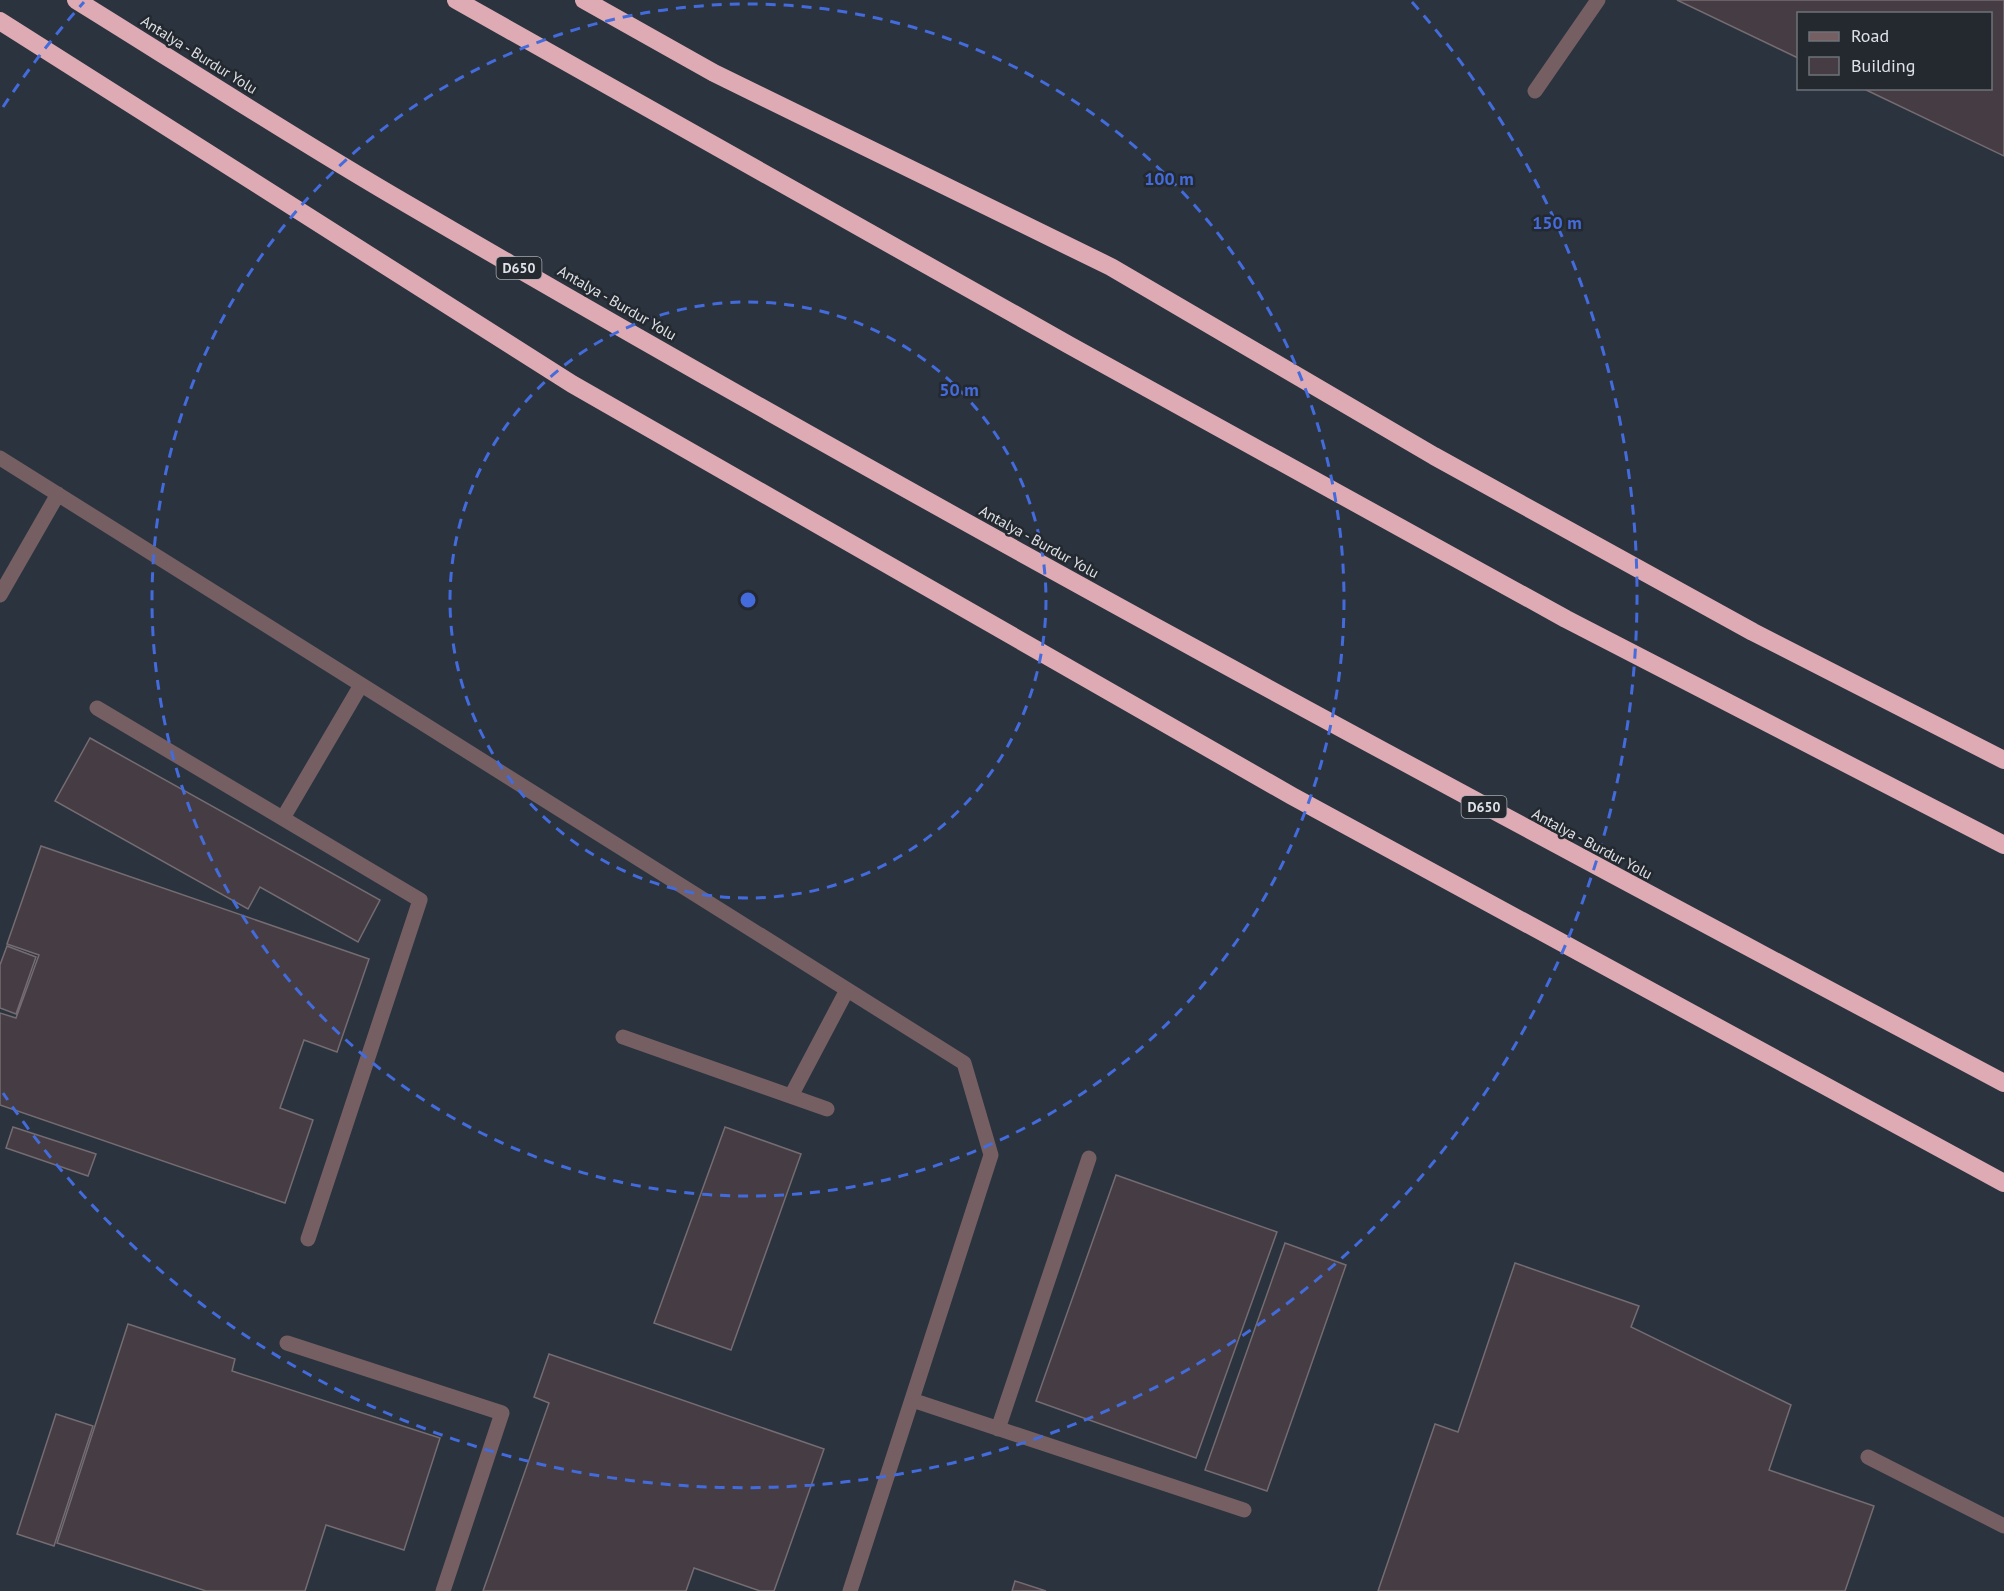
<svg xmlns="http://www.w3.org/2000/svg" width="2004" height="1591" font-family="'PT Sans',sans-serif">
<rect width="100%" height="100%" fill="#242930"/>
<path fill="#2a333e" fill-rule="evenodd" d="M0,0H2004V1591H0ZM1798,14H1990V88H1798Z"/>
<path fill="#453d43" stroke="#756c72" stroke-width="1.5" d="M1677,0H2004V156L1862,88H1990V14H1798V58Z
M90,738L380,900L358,942L260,887L248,909L55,801Z
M41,846L369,959L337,1052L304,1040L280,1108L313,1120L285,1203L0,1105V1013L16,1018L39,955L7,944Z
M7,946L36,957L16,1014L0,1008V965Z
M13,1127L96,1154L88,1176L6,1148Z
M725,1127L801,1154L731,1350L654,1323Z
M1116,1175L1277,1232L1196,1458L1036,1401Z
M1285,1243L1346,1265L1267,1491L1205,1470Z
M1515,1263L1639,1306L1631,1327L1791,1405L1769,1470L1874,1506L1845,1591H1378L1435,1424L1458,1432Z
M128,1324L235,1359L232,1371L440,1438L404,1550L326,1525L305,1591H206L57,1543Z
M549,1354L824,1449L774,1591H760L694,1568L686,1591H483L549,1403L534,1397Z
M56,1414L93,1426L54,1546L17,1534Z
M1015,1581L1046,1591H1012Z"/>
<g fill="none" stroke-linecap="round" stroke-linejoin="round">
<path stroke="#755f63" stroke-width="15" d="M1535,91L1598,0
M0,458L964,1063L991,1155L850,1591
M0,595L58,494
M97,708L420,900L308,1239
M283,818L361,685
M623,1037L827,1109
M791,1096L847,990
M287,1343L502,1413L443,1591
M912,1400L1244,1510
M998,1429L1089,1158
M1868,1457L2004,1526"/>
<path stroke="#deaab3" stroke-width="18" d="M76,0C186,68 295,139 407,204C932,511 1467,798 2004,1083
M456,0L1069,345L1566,619L2004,845
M584,0L714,73L1111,267L1434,456L1753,632L2004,760
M0,21L572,384L1292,796L2004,1183"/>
</g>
<g fill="none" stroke="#446bdb" stroke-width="3" stroke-dasharray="10 8">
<circle cx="748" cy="600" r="298"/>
<circle cx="748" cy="600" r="596"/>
<path d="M3 107A893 893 0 0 1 84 2M1412 2A893 893 0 1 1 3 1093"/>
</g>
<g text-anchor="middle" stroke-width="5" stroke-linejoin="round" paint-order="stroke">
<g fill="#242930" stroke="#a6aaaf" stroke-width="1.5">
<rect x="496.5" y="257" width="45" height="22" rx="4.5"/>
<rect x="1461.5" y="796" width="45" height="22" rx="4.5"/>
</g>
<g font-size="14" font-weight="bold" fill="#dee1e6">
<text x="519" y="273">D650</text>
<text x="1484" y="812">D650</text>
</g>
<g font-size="15" fill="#dee1e6" stroke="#242930">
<text transform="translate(199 55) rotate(32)" y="5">Antalya - Burdur Yolu</text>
<text transform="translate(617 303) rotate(30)" y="5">Antalya - Burdur Yolu</text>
<text transform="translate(1039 542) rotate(29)" y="5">Antalya - Burdur Yolu</text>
<text transform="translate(1592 844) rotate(28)" y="5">Antalya - Burdur Yolu</text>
</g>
</g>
<circle cx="748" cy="600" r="9" fill="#446bdb" stroke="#242930" stroke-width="3"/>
<g font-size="18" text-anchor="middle" font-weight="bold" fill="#446bdb" stroke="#242930" stroke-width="5" stroke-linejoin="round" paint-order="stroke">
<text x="1169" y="185">100 m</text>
<text x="1557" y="229">150 m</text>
<text x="959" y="396">50 m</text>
</g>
<rect x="1797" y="12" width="195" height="78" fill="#242930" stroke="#6e7379" stroke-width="1.5"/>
<rect x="1809" y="32" width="30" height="9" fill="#755f63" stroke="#6e7379" stroke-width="1.5"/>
<text x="1851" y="42" font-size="18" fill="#dee1e6">Road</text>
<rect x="1809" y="57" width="30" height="18" fill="#453d43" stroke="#6e7379" stroke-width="1.5"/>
<text x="1851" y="72" font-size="18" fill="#dee1e6">Building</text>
</svg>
